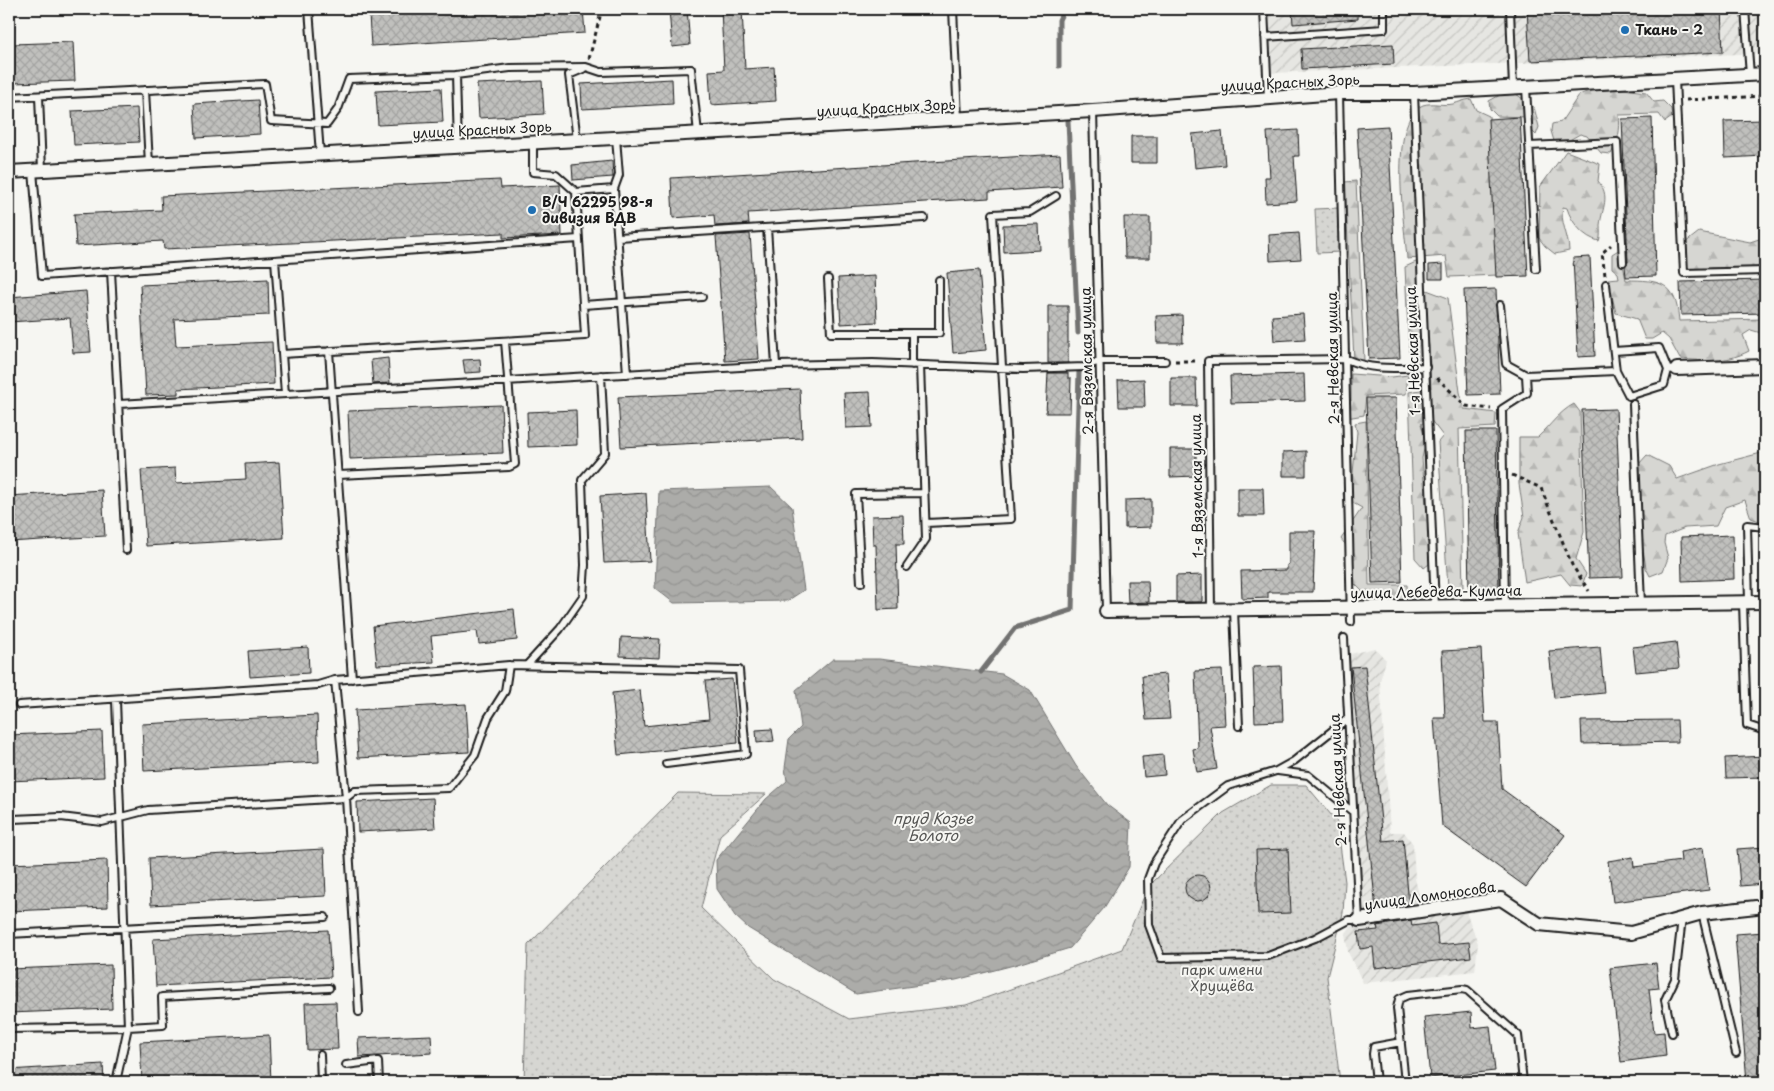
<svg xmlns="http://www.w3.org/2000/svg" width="1774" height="1091" font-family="'Playpen Sans',sans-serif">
<defs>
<pattern id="industrial-furrows" width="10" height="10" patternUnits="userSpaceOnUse" patternTransform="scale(1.25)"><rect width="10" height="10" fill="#e6e6e2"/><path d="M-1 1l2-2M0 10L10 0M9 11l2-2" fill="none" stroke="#c5c5c1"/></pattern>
<pattern id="green-dots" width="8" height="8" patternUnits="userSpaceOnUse" patternTransform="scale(1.25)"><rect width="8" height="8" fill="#d6d6d2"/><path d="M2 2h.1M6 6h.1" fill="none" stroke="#b7b7b4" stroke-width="1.8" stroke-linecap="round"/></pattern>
<pattern id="forest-firs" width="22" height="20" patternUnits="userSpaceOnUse" patternTransform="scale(1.25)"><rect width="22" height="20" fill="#d6d6d2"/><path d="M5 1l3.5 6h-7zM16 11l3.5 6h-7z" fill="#b7b7b4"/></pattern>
<pattern id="water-waves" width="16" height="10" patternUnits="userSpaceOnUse" patternTransform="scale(1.25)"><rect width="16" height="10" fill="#acaca9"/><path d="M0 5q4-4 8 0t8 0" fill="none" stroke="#939391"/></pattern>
<pattern id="building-cross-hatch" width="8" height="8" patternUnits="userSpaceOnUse" patternTransform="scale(1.25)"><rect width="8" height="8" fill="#c0c0bd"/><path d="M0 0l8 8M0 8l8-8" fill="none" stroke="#a4a4a2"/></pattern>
</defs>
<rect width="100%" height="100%" fill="#f6f6f2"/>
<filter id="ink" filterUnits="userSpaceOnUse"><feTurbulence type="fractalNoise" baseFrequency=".02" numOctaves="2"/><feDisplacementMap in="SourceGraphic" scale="10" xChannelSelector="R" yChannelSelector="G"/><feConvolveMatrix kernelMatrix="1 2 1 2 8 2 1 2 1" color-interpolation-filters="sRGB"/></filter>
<g filter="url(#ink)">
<path fill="url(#industrial-furrows)" d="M1269,9H1765V53L1272,73Z
M1375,648L1386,660L1380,681L1390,832H1404L1413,844L1415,878L1422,908L1361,917L1346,655Z
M1466,912L1478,943L1475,971L1363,983L1348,952L1345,934L1353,924Z"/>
<path fill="url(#green-dots)" stroke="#797977" d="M1338,208L1340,252L1317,253L1315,209Z
M1271,785H1306L1337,822L1345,882L1343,913L1327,977L1340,1082H524L528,945L678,793L766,794L720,835L701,908L774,979L849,1019L966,1005L1122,949L1148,887L1223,813Z"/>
<path fill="url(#forest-firs)" stroke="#797977" d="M1623,89L1646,92L1654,102L1663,101L1671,109L1672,117L1665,122L1659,114L1619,115C1621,130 1618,141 1611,154L1601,153L1587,136L1580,134L1564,143L1554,141L1551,131L1552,124L1561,122L1579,95L1589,91Z
M1516,94L1534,107L1539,127L1536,135L1530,129L1528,117L1497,116L1490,109L1489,101L1500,95Z
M1471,99L1476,110L1489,116L1498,275L1449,277L1446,256L1407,259C1405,227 1387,120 1423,105C1432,102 1444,106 1453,104C1460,102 1464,100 1471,99Z
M1566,151L1600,164L1598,181C1611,196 1602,208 1600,225C1600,231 1601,236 1599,241C1584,238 1571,222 1567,208L1563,207C1559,220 1569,236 1569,251L1555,254L1545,246L1539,238L1540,187Z
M1356,181L1364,360H1354L1345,182Z
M1699,232L1750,242L1765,237V268H1711L1684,273L1685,243Z
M1620,249L1626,280C1661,280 1676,282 1679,321L1765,319V337L1761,333L1751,330L1743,335L1749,351C1726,363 1705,361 1680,359L1669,339L1662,333L1652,339H1645L1637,319L1616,313L1608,279L1619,278L1618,273L1612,268V254Z
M1416,262L1424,270L1422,284L1416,292L1423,357L1416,359L1409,352L1405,267Z
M1424,289L1448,298L1460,392L1464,409L1496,413L1495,427L1459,429L1463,588L1448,587L1438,442L1443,436L1430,419L1421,424L1426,441L1422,458L1426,505L1434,545V560L1424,568L1415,558L1409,392L1431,388L1429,346L1422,303Z
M1351,374L1392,377L1408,375L1406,394L1366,396L1364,415L1341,419L1340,409L1346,394L1351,401Z
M1574,404L1580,412L1584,532L1576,559L1586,574L1582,586L1570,585L1561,574L1525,582L1518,533L1524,517L1519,484V437H1538C1551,425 1559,412 1574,404Z
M1366,421L1369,585H1407L1408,604C1394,603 1384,598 1370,599L1352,581L1348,548L1341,539L1362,508L1353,503L1345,510L1343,493L1352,483L1357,432L1355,423Z
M1765,452V523L1751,518L1745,500L1725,507L1716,526L1685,528L1665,536L1664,543L1668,558L1663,571L1650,576L1646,568L1637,511L1638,465L1647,455L1669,466L1677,479L1719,464Z"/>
<path fill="url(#water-waves)" stroke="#727271" d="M771,487L792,507L804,590L787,601L674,603L655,588L659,491Z
M833,659H879L1002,674L1030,690L1076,766L1107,805L1131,823L1129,867L1104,908L1070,948L1014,965L956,980L856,994L748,928L735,916L717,889L716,860L766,799L787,781L785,768L789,739L801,727L796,690Z"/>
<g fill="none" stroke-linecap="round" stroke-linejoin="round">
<path stroke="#727271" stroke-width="5" d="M1059,66V20L1064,9
M1068,121L1078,333
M981,672L1015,628L1072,610L1079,372"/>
</g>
<path fill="url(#building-cross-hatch)" stroke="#1c1c1c" d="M469,9H583L585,33L371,46L369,15Z
M669,9H687L690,45L672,47Z
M721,9H742L745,69L774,67L776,101L711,105L709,71L724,70Z
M1292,9H1358V19L1293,24Z
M1527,9H1721L1723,52L1530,61Z
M73,42L75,81L13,83L12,44Z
M1393,44L1394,64L1302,69L1301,49Z
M672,79L673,104L582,109L581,84Z
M542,81L544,114L479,118L477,84Z
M441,88L443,122L378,125L376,91Z
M258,100L260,134L196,138L194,104Z
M137,108L139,142L74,145L72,111Z
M1520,117L1528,276L1496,277L1488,119Z
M1652,118L1656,276L1626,277L1625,266L1628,262L1622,119Z
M1765,120V156L1725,158L1724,121Z
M1388,126L1400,358L1369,359L1357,128Z
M1298,130L1299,156H1294L1297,201L1266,203L1265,177H1270L1267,132Z
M1222,131L1225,165L1195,168L1192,134Z
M1131,136H1157V163H1131Z
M1060,154L1062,187L989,192V198L748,213L749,224L715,226L714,215L673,218L671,178Z
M612,161L613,177L573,180L572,165Z
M500,180L501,188L560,185L562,235L503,238V233L164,249L163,241L76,246L74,214L162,210L161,196Z
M1124,217H1150V258H1125Z
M1039,224L1040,250L1004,252L1003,225Z
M1299,233L1301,259L1270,261L1269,235Z
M750,234L759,359L725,361L716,236Z
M1590,257L1595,356L1578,357L1573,258Z
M1443,264V279H1429V265Z
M979,270L986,350L953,353L947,273Z
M875,276L877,322L841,324L838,278Z
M268,279L269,315L174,319L176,346L272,342L274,384L178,389V394L146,395L140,285Z
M1765,280V313L1681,315L1680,282Z
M1496,289L1500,394L1468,395L1464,290Z
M86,291L91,352L73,353L70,318L9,322V297Z
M1048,306H1068V363H1048Z
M1303,314L1305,339L1274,341L1272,316Z
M1182,315L1183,343H1157L1156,316Z
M388,358L390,383L373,384L371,360Z
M480,359L481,372L465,373L463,360Z
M1048,373H1068V378H1071L1070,413H1046Z
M1304,374L1305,401L1231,403L1230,376Z
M1171,378H1196L1197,406H1171Z
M1144,379L1145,407H1119L1118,380Z
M800,389L802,438L621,447L618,397Z
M870,392L872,427L846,428L844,393Z
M1366,398H1396L1402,582L1372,583Z
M501,405L503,453L350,459L348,411Z
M1616,409L1623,577L1589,578L1582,410Z
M576,410L577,445L528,447L527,412Z
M1466,431H1496L1499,590L1469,591Z
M1170,449H1196V476L1170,477Z
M1306,451V476H1283V452Z
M279,462L284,538L146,546L141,470L175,468L176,483L246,479L245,464Z
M1238,488H1263L1264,516H1238Z
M102,490L105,536L9,542V496Z
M646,493L650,561L604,563L600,496Z
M1151,499V527L1125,528V500Z
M903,515L904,544H896L898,609L878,610L876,545H873L872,516Z
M1289,531H1315L1313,592H1268V598L1242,599L1241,571L1287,570V565L1289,564Z
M1733,535L1734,579L1682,581L1681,537Z
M1202,575V602H1176V576Z
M1127,581H1148L1149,602L1128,603Z
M514,609L517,640L479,644L477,631L431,636L434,662L377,665L373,626Z
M621,637L660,639L659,658L620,656Z
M1676,642L1679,668L1636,672L1633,647Z
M308,647L309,673L250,677L248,651Z
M1600,647L1604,693L1554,698L1549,651Z
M1481,649L1485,722H1498L1502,789L1565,835L1526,887L1442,826L1434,718H1445L1442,651Z
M1281,666L1283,721L1255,722L1253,667Z
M1365,666L1383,841L1403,839L1409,904L1376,909L1351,667Z
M1222,670L1225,725L1210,726L1217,769L1197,772L1193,749L1198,748L1195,671Z
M1166,674L1170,719L1146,720L1142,676Z
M732,679L738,743L618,755L612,693L640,690L644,726L709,719L705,681Z
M466,704L469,752L358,758L355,710Z
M317,715L319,762L144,771L142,724Z
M1677,720L1678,742L1582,744L1581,721Z
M772,729L774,741L757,743L756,730Z
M102,731L104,777L9,781V735Z
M1163,755L1165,775L1144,777L1142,757Z
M1765,756V777L1726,778L1725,758Z
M433,798L435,828L358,832L357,802Z
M1765,847V884L1740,886L1737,849Z
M1703,848L1709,890L1613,902L1608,861L1633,857L1634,867L1681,861L1680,852Z
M324,849L326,896L151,905L149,858Z
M1288,849L1291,913L1258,914L1256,850Z
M107,860L108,907L9,911V864Z
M1185 888a13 13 0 1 1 26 0a13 13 0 1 1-26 0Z
M1411,920L1412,926L1436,923L1438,945L1469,942L1471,957L1375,968L1373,947L1360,949L1358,932L1378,930L1377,926Z
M328,930L331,977L156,986L153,939Z
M1765,932V1082H1747L1735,934Z
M1656,963L1659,988L1649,989L1654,1033L1664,1032L1666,1056L1621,1062L1610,968Z
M111,965L112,1009L9,1013V969Z
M336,1002L338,1049L307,1050L305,1003Z
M1471,1012L1472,1028L1490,1026L1495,1071L1430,1078L1424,1017Z
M269,1035L271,1082H142L140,1042Z
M431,1035L432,1053L359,1057L358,1038Z
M103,1064L104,1082H9V1070Z"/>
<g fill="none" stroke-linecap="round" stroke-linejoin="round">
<defs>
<path id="lane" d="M309,9L320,154
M953,9L958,119
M1264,9L1268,98
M1510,9L1513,88
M1745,9L1750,75
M1265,37L1384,29V9
M456,75L510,68L586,67L601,72L691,69L698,133
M1675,79L1684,273L1765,271
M1526,87L1536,269
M145,90L149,164
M1339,93L1351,622
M1414,93L1435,607
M39,96L42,170
M9,97L265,84L271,121L327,124L338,109L349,79L456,75L458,147
M1093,111L1106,611
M577,140L569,75L583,69
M533,142V172L556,174L576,192
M1529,146L1617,142L1623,262
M33,171L42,276L579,239
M614,189L619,175L616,138
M767,228L776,365
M618,237L924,218
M275,260L285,394
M111,271L126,550
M828,279L831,333H939V280
M1606,284L1616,371
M583,305L702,297
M1500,305L1506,364L1526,375L1527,393L1502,409L1505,606
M912,333V365
M329,351L352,679
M1614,351L1659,348L1668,370
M282,354L585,336L576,192L614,189L627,374
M1526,375L1616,371L1629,396L1664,385L1668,370L1677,369
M119,404L776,365L873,363L1023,369L1085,367L1099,361H1165
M1633,404L1641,604
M338,475L509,467L515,464L505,341
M926,523L1011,519L993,214L1030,212L1056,196
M907,567L926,539L920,365
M861,583L856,494L924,493
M1749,602L1747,525L1765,527
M1743,603L1747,725L1765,731
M1211,610L1208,361L1346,359C1373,371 1396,368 1426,367
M1234,610L1239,726
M1344,638L1359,920H1349L1315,938L1268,956L1161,958L1149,925L1148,879L1154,863L1182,820L1228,786L1276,771L1294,761L1347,719
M509,665L739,670L746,754L666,764
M527,665L560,629L583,596L585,565L582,480L605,453L601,375
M335,680L346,798L359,1012
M1278,771L1308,775L1353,812
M12,819L61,817L102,822L148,810L346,798L355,791L449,788L475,755L488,718L505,691L509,665L335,680L318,685L19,705
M1702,913L1736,1053
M9,934L325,917
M9,1029L128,1027L116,700
M1672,1033L1665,1000L1675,979L1682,918
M320,1055L321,1082
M346,1065L378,1061L379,1082
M116,1082L128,1027L163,1025L162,997L329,988
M1376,1082L1373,1054L1374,1047L1401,1042
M1405,1082L1397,1008L1399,999L1408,995L1462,989L1467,990L1518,1035L1523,1082"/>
<path id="street" d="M9,172L1093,111L1339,93H1414L1765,74
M1677,369L1765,366
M1106,611L1765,602
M1359,920L1501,899L1539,924L1631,933L1702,913L1765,906"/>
</defs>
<use href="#lane" stroke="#1c1c1c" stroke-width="10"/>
<use href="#street" stroke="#1c1c1c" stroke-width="16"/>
<path stroke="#1c1c1c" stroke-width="3" stroke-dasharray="4 4" stroke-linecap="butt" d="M589,59L602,9
M1686,100L1765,96
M1605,275L1602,253L1611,245
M1175,361H1199
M1437,378L1466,406L1491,409
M1512,475L1541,488L1572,565L1589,591"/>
<use href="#lane" stroke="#f6f6f2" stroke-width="6"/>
<use href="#street" stroke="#f6f6f2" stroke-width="12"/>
</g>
</g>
<g fill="#1f6fb2" stroke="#f6f6f2" stroke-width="2">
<circle cx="1625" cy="30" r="5"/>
<circle cx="532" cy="210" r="5"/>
</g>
<g text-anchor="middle" stroke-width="4" stroke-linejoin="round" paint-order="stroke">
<g font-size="14" font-weight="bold" fill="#1c1c1c" stroke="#f6f6f2" text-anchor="start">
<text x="1635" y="35">Ткань – 2</text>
<text x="542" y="207">В/Ч 62295 98-я<tspan x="542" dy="16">дивизия ВДВ</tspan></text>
</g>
<g font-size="14" fill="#1c1c1c" stroke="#f6f6f2">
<text transform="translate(1290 83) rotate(-3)" y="5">улица Красных Зорь</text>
<text transform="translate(886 108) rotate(-3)" y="5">улица Красных Зорь</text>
<text transform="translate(482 130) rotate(-3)" y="5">улица Красных Зорь</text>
<text transform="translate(1413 351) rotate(-92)" y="5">1-я Невская улица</text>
<text transform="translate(1333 358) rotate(-91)" y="5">2-я Невская улица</text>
<text transform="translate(1087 361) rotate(-91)" y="5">2-я Вяземская улица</text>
<text transform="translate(1197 486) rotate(-91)" y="5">1-я Вяземская улица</text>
<text transform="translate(1436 592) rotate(-1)" y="5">улица Лебедева-Кумача</text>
<text transform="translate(1338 780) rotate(-93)" y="5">2-я Невская улица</text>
<text transform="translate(1430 896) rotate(-8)" y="5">улица Ломоносова</text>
</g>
<g font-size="14" fill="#545453" stroke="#f6f6f2">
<text x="1222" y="975">парк имени<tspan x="1222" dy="16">Хрущёва</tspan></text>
</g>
<g font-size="15" font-style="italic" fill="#565654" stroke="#f6f6f2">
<text x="933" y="824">пруд Козье<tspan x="933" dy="17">Болото</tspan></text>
</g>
</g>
<rect width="1774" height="1091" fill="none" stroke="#f6f6f2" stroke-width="30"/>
<rect x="15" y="15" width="1744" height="1061" fill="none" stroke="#1c1c1c" stroke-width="2" filter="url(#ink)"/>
</svg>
